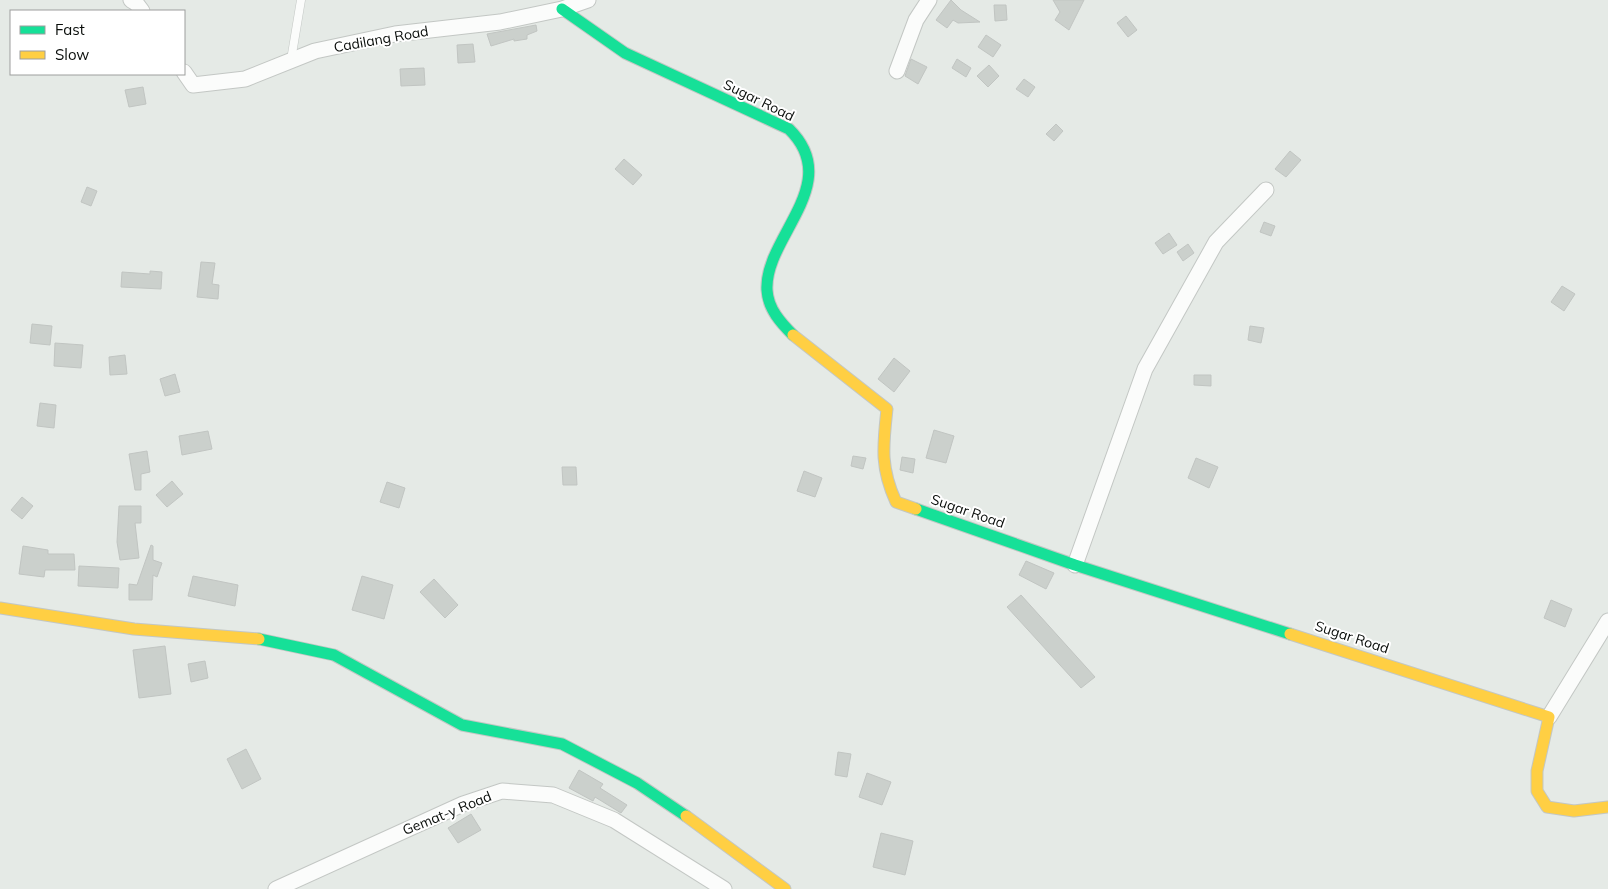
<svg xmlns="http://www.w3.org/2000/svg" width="1608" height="889" font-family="Mulish,sans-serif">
<rect width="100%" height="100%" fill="#e5eae6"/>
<path fill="#cbd0cc" stroke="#c1c5c2" d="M951,0L961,10L980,22L958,23L953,20L947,28L936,20Z
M1053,0H1084L1069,30L1055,20L1060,12Z
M994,5H1006L1007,20L995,21Z
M1126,16L1137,30L1128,37L1117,23Z
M536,25L537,31L527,35V39L514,41V39L491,46L487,34Z
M986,35L1001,45L993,57L978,47Z
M473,44L475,62L458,63L457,45Z
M911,59L927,67L918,84L905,76Z
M957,59L971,68L966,77L952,68Z
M989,65L999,76L988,87L977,76Z
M424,68L425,85L401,86L400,69Z
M1024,79L1035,87L1028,97L1016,89Z
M143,87L146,104L129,107L125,90Z
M1056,124L1063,131L1054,141L1046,134Z
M1290,151L1301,160L1286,177L1275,169Z
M624,159L642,175L633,185L615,169Z
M87,187L97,191L91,206L81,202Z
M1264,222L1275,226L1271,236L1260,232Z
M1169,233L1177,245L1163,254L1155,243Z
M1188,244L1194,253L1183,261L1177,252Z
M201,262L215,263L212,284L219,285L218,299L197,297Z
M150,271L162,272L161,289L121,287L122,272L150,274Z
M1562,286L1575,294L1564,311L1551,302Z
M32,324L52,326L50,345L30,343Z
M1250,326L1264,328L1261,343L1248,340Z
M55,343L83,345L81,368L54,366Z
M125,355L127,374L110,375L109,357Z
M894,358L910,371L894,392L878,379Z
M175,374L180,392L165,396L160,379Z
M1194,375H1211V386L1194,385Z
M40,403L56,405L54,428L37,426Z
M934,430L954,436L946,463L926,458Z
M208,431L212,449L182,455L179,436Z
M147,451L150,472L141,474V490H135L129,454Z
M853,456L866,458L863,469L851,466Z
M902,457L915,459L913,473L900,470Z
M1196,458L1218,467L1209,488L1188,478Z
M562,467H576L577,485H563Z
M804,471L822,478L815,497L797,491Z
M172,481L183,494L167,507L156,495Z
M387,482L405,488L399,508L380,502Z
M22,497L33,506L22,519L11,510Z
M119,506H141V523H135L139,558L120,560L117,542Z
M151,545L153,546V560L162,563L157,577L153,575L152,600H129V584L137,585Z
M23,546L48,550V554H74L75,570H45L44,577L19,574Z
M1026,561L1054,573L1046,589L1019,575Z
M79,566L119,568L118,588L78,586Z
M193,576L238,585L235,606L188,596Z
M362,576L393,585L384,619L352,610Z
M434,579L458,605L445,618L420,592Z
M1021,595L1095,677L1081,688L1007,607Z
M1551,600L1572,609L1565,627L1544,618Z
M165,646L171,694L139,698L133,650Z
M205,661L208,678L191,682L188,664Z
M246,749L261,779L242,789L227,759Z
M838,752L851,754L847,777L835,775Z
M579,770L603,784L600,788L627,805L621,813L595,797L593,801L569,788Z
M867,773L891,782L882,805L859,797Z
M471,814L481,830L458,843L448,828Z
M881,833L913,841L905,875L873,867Z"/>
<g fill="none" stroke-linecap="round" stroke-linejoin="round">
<defs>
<path id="lane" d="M291,60L301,0"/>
<path id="street" d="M131,0L136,3L142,11
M897,71L916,20L929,0
M184,72L193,85L245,79L315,51L395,34L500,22L562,9L588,0
M1075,565L1145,369L1216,242L1266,190
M1549,717L1608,621
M276,889L463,804L502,791L553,795L614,820L724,889"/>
<path id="fast" d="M562,9L625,53L789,129C845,184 764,237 767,290C768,309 781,323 793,335
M916,509L1075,565L1290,634
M259,639L334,655L462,725L562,744L637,783L686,816"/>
<path id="slow" d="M793,335L887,409C883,446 880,467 896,502L916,509
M0,608L134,629L259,639
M1290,634L1549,717L1537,771V791L1547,807L1574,811L1608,807
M686,816L785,889"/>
</defs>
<use href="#lane" stroke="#c3c7c4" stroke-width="9"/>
<use href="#street" stroke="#c3c7c4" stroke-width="17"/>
<use href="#fast" stroke="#c3c7c4" stroke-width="13"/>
<use href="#slow" stroke="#c3c7c4" stroke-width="13"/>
<use href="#lane" stroke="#fbfcfb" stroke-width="8"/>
<use href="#street" stroke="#fbfcfb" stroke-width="15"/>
<use href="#fast" stroke="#16e098" stroke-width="11"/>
<use href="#slow" stroke="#ffcf43" stroke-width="11"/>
</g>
<g text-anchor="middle" stroke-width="4" stroke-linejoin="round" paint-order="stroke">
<g font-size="14" fill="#090d0a" stroke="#fff">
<text transform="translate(381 39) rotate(-10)" y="5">Cadilang Road</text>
<text transform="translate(759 100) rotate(26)" y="5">Sugar Road</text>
<text transform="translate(968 511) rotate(19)" y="5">Sugar Road</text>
<text transform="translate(1352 637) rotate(18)" y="5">Sugar Road</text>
<text transform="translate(447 813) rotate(-22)" y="5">Gemat-y Road</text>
</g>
</g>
<rect x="10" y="10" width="175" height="65" fill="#ffffff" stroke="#9d9e9d"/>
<rect x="20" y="26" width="25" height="8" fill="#16e098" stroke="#9d9e9d"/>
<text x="55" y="35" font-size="15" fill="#090d0a">Fast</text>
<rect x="20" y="51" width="25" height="8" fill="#ffcf43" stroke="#9d9e9d"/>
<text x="55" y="60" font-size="15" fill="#090d0a">Slow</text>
</svg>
